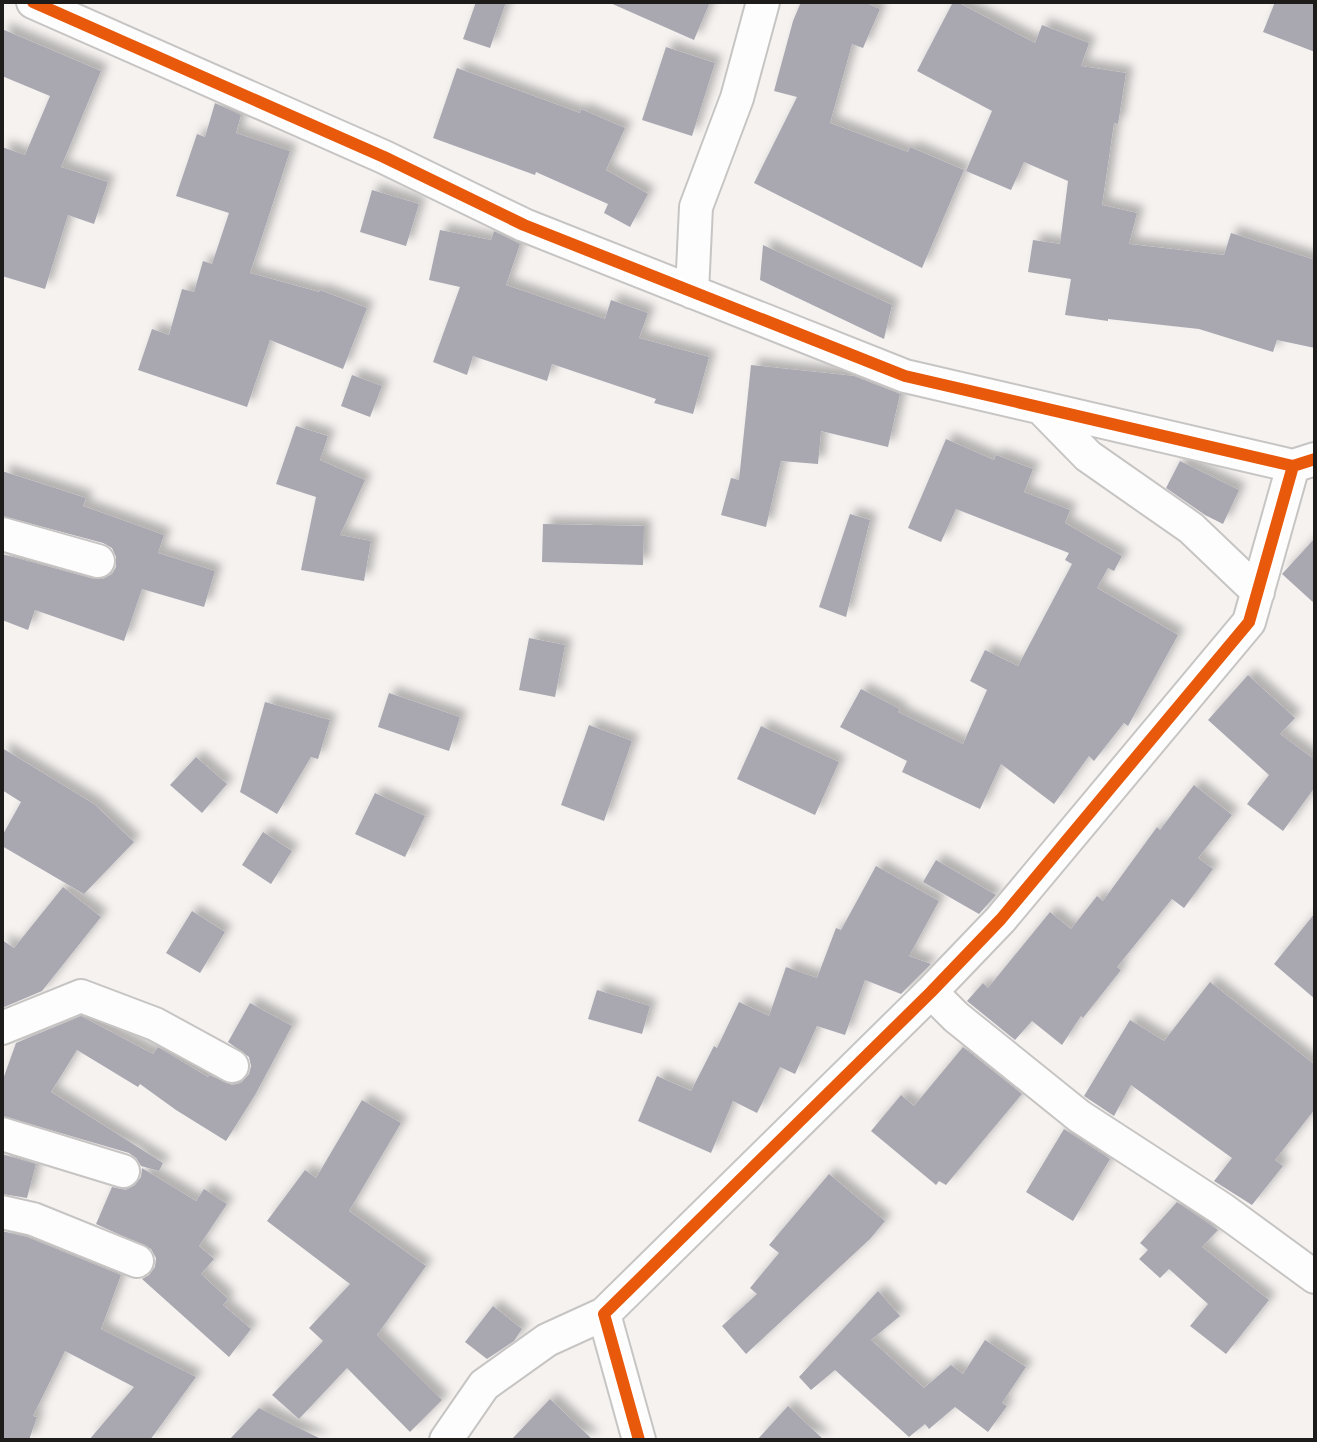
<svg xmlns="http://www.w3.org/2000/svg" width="1317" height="1442" font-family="Arial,sans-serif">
<defs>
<filter id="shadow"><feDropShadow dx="7" dy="-7" stdDeviation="4" flood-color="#0004"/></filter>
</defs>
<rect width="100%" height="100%" fill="#f5f2f0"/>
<path fill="#a9a8b1" filter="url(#shadow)" d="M476,2H506L490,48L463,39Z
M608,2H710L694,40Z
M801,2H864L880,9L863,48L852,44L830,123L908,152L910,147L964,170L922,268L754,183L797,97L774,91L793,21Z
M953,2H957L1035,43L1042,25L1089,43L1081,66L1126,73L1118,124L1114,123L1102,205L1137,213L1129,244L1224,255L1231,233L1315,260V348L1277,340L1273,352L1199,329L1108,319V321L1065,315L1071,279L1028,272L1033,240L1060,244L1068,181L1024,162L1011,190L966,171L992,111L917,71Z
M1275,2H1315V52L1263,32Z
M2,29L101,71L61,167L108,182L94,224L68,215L45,289L2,276V147L25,155L50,96L2,76Z
M666,47L715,63L692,136L642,120Z
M457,68L580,113L581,109L625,128L606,170L648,194L630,227L604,213L608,204L536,172L535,175L433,138Z
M215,103L241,115L236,133L290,151L250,273L319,292L320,290L367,308L343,369L270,340L247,407L138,370L152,329L169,335L182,289L194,292L203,261L212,264L229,213L176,196L197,134L205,137Z
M372,190L419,204L406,246L360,232Z
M440,230L491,240L494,231L520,244L506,285L605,319L611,300L648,313L639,338L709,357L693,414L654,403L656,399L552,364L547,381L473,356L467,375L433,362L460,287L429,280Z
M763,245L892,305L884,339L760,280Z
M751,365L854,376L900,394L888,447L821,431L818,464L781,461L766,527L721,515L731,478L739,480Z
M352,375L382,386L370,417L341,406Z
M296,426L328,436L320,460L365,480L340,535L371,541L364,581L301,570L316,497L276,484Z
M946,439L994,460L996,455L1033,469L1024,492L1070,510L1065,523L1122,556L1114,571L1108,568L1097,588L1178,635L1128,726L1124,723L1094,761L1089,756L1054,804L1001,764L980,809L902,772L907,761L840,727L861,689L900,709L898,712L963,744L987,690L970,681L985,650L1018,666L1072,564L1065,560L1069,553L956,509L941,542L908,528Z
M1180,461L1239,490L1223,524L1205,515L1166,488Z
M2,471L86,498L83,506L164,535L158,553L215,571L204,607L142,589L124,641L35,610L28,630L2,620V554L94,579H103L112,574L116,567V557L112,548L103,543L2,516Z
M850,514L870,520L846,617L819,607Z
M543,524L644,526L643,565L542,562Z
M1315,538V604L1282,574Z
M529,638L565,645L555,697L519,690Z
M1248,675L1295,718L1280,734L1315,760V787L1283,831L1247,804L1269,775L1208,720Z
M389,693L460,717L449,751L378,727Z
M265,702L330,720L318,759L311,757L277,814L240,792Z
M589,725L632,741L604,821L561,805Z
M761,726L839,762L815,815L737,779Z
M2,748L94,804L134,842L84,894L2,846V836L21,802L2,790Z
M196,757L227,784L202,813L170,785Z
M1194,785L1232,815L1198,858L1213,869L1184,908L1172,899L1117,967L1121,970L1083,1018L1081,1016L1062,1045L1032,1021L1015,1040L967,1001L983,983L988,988L1050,912L1071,929L1097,896L1103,901L1157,827L1160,830Z
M375,793L425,816L405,857L355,834Z
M263,832L292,851L271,884L242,865Z
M936,860L996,895L979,914L923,882Z
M876,866L939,901L909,956L931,964L901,994L865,980L845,1035L817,1026L795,1074L780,1067L757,1113L733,1101L711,1153L638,1121L657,1076L691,1091L714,1046L717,1048L739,1002L769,1016L786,967L817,978L836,928L841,930Z
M63,887L101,917L42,991L2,1008V940L14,948Z
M192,911L225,932L200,973L166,953Z
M1315,913V999L1274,964Z
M1210,982L1315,1065V1109L1275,1160L1283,1166L1252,1205L1214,1181L1232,1158L1131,1085L1114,1116L1084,1096L1130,1020L1164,1041Z
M597,990L650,1006L642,1034L588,1019Z
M250,1003L292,1026L255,1095L226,1141L176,1110L140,1084L138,1087L77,1050L51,1092L163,1163L159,1171L141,1166L136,1158L129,1153L2,1116V1082L16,1043L81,1016L153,1054L158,1047L208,1077L209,1075L232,1085L241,1083L249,1074L251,1066L249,1057L228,1042Z
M963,1047L1022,1094L946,1185L939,1181L936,1185L871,1131L901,1095L914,1106Z
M362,1100L401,1123L349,1211L426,1266L377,1335L442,1400L410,1432L347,1368L299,1419L272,1395L323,1341L309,1328L350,1284L267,1221L305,1170L316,1178Z
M1064,1129L1110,1159L1073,1221L1026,1192Z
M2,1154L36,1164L27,1198L2,1194Z
M142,1168L196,1201L204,1189L227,1204L199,1246L214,1259L201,1274L228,1299L223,1305L251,1329L229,1357L142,1279L149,1275L155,1267L156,1258L151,1249L96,1224L112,1187L126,1190L135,1185L141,1177Z
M829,1174L885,1221L870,1239L746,1354L722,1326L757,1294L750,1288L779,1253L769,1245Z
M1177,1202L1218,1230L1202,1247L1269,1300L1226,1354L1190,1326L1208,1304L1169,1269L1160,1278L1139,1259L1148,1250L1140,1243Z
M2,1231L27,1237L121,1275L101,1329L196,1377L150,1440H89L134,1387L65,1351L33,1416L37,1417L29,1440H2Z
M878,1291L900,1316L871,1340L924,1388L951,1365L963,1374L985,1340L1026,1367L1002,1403L1007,1406L988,1432L955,1407L929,1429L925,1424L909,1437L835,1370L811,1390L799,1377Z
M493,1306L522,1329L514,1341L487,1359L465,1342Z
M550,1399L593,1440H511Z
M788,1406L824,1440H757Z
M259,1408L323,1440H229Z"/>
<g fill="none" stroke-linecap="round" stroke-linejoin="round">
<defs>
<path id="street" d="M33,2L384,157L524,225L905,376L1293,466L1315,459
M692,292L696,207L737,98L763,2
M1041,408L1088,456L1191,528L1258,592
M2,534L98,561
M931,992L956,1017L1079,1116L1222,1209L1315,1277
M2,1028L81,996L155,1024L232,1066
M2,1134L123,1171
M2,1212L33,1219L137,1261
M446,1440L484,1385L547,1340L604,1314
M639,1440L604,1314L931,992L1001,919L1249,622L1293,466"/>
</defs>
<use href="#street" stroke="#c7c5c3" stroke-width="36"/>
<use href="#street" stroke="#fefdfd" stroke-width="32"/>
<defs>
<path id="cycleway" d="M33,2L384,157L524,225L905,376L1293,466L1315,459
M639,1440L604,1314L931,992L1001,919L1249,622L1293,466"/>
</defs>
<use href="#cycleway" stroke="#fff" stroke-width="17"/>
<use href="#cycleway" stroke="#e8590c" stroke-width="12"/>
</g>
<rect width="1317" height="1442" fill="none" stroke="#1e1c1b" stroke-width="8"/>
</svg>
